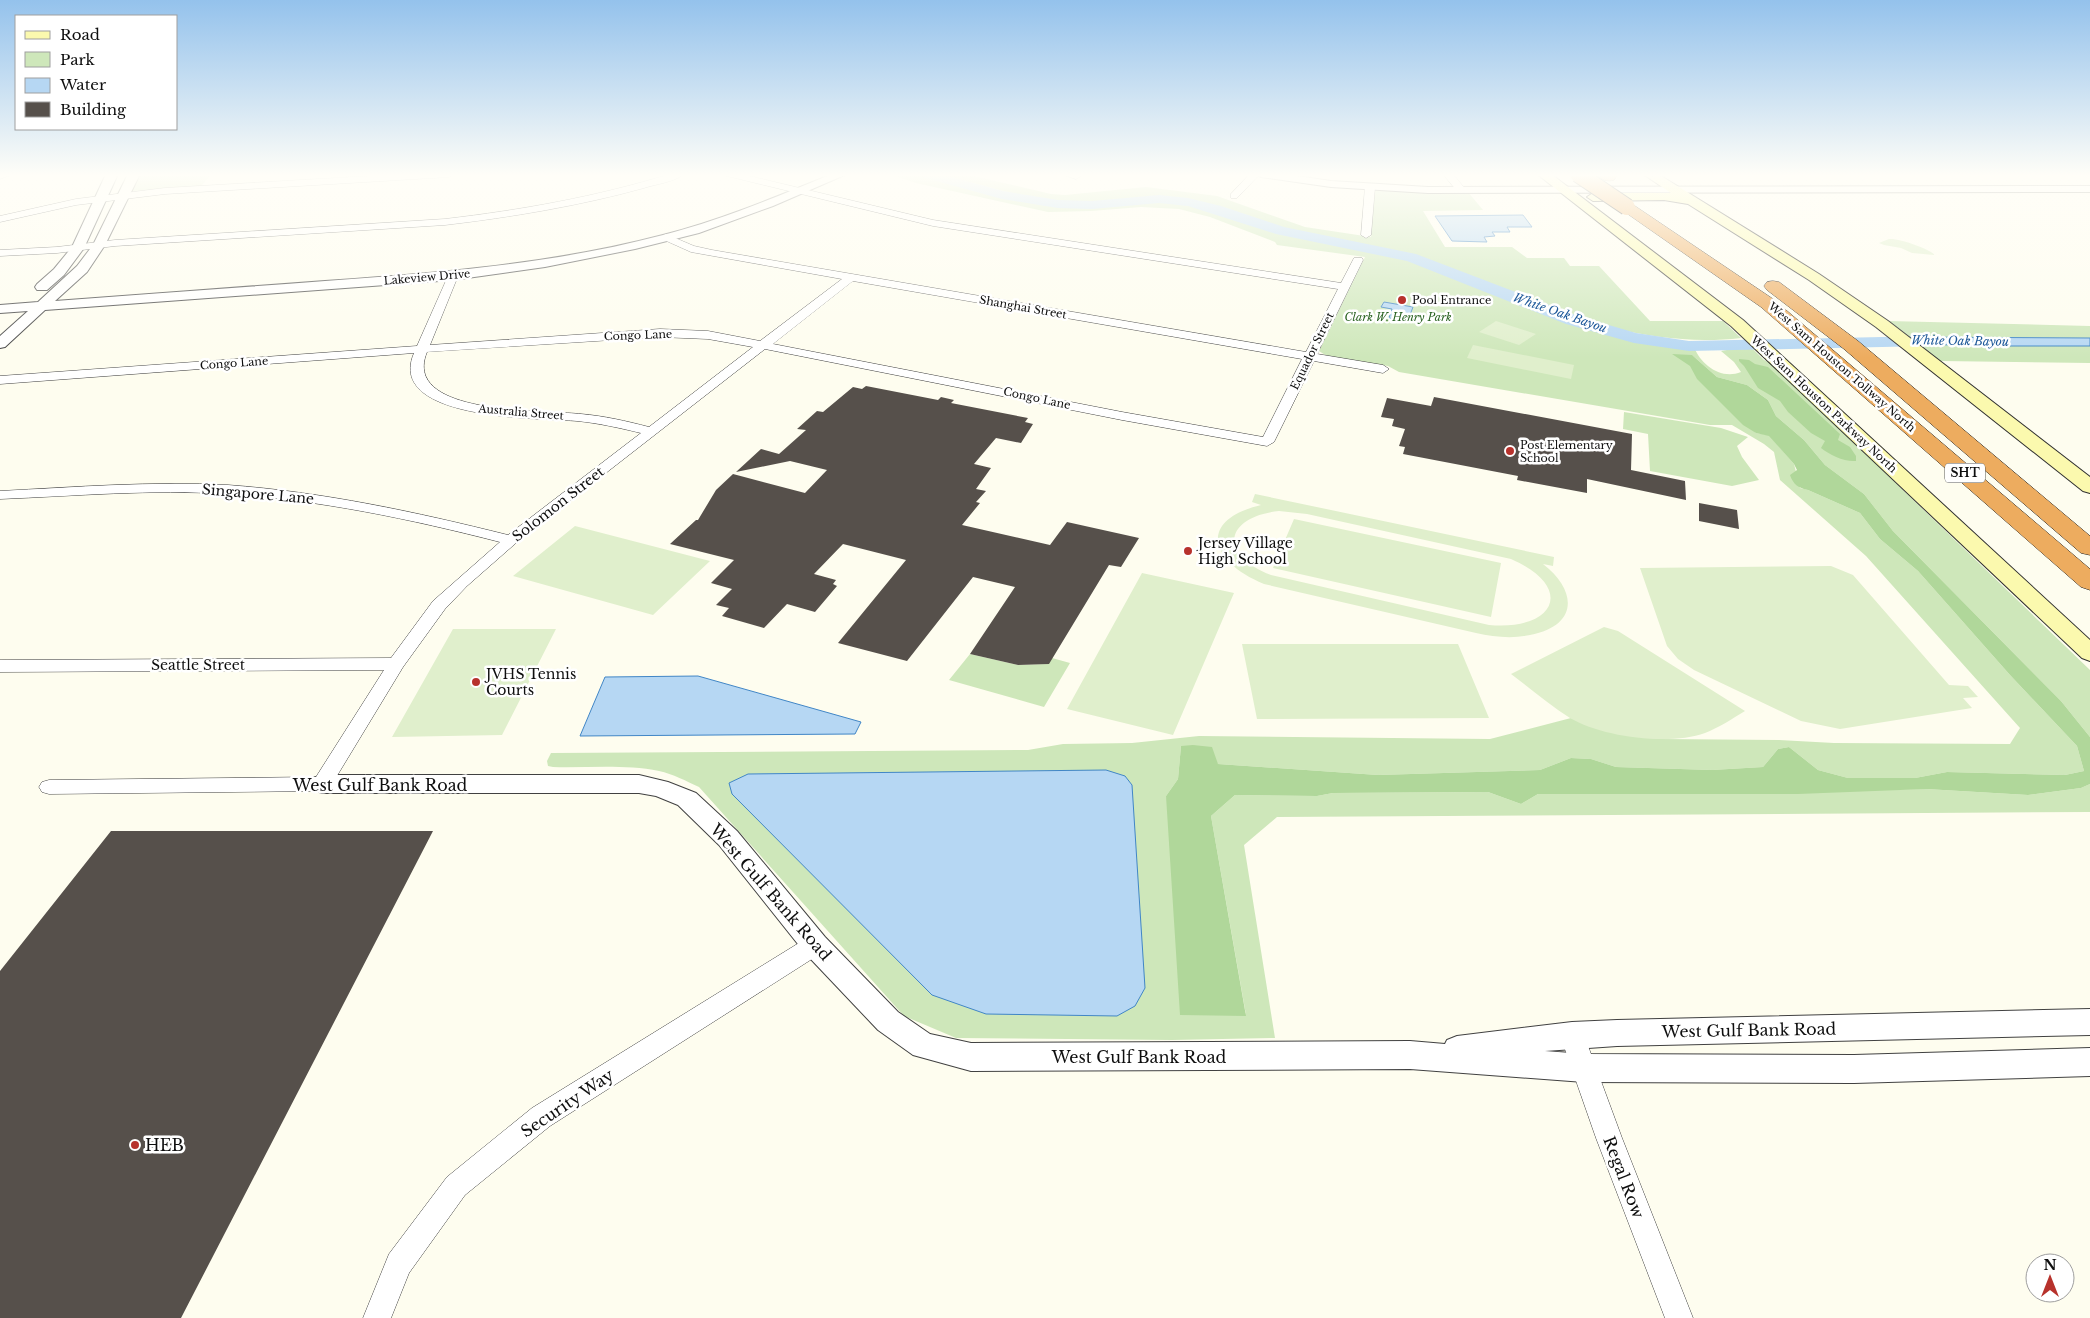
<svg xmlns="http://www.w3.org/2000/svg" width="2090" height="1318" font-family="'Libre Baskerville',serif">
<rect width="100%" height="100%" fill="#fefdef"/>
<path fill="#cee7ba" d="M138,174H212L200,187L131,191Z
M888,174H922L987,193L1059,206H1103L1139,201L1181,203L1199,206L1291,236L1386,253L1409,259L1575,325L1637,340L1694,347C1701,365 1721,380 1741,372L1734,362L1721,351L1750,346L1764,360L1771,363L2090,670V737L2061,701L1893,531L1864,494L1825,465L1804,440L1776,416L1768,400L1747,385L1717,377L1692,355L1756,433L1769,435L1794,464L1800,488L1808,490L1860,513L1880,539L1918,571L2010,675L2077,746L2084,771L2065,775L1947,772L1915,778H1848L1818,770L1789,747L1778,749L1763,767L1712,770L1616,767L1591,759L1571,758L1540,770L1378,775L1218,764L1181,746L1178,779L1166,796L1246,1015L1211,816L1235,795L1317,796L1333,793L1488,792L1521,804L1538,794L1926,789L2028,795L2081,788L2090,784V812L1277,817L1244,845L1275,1038L1172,1040L956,1038L904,1016L699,787C686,781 673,774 659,771C625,764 587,768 553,767L548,766L547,761L551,753L1028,750L1063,744L1132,743L1199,736L1490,739L1571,718L1614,733L1660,739L1779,740L1834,743L2010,744L2020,728L1866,556L1780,480L1774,452L1764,444L1732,425H1710L1399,372L1388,366L1327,356L1319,351L1365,257L1277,245L1275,242L1210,217L1179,209L1141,207L1091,211L1048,212L916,183Z
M938,174H965L1051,194L1065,195L1146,187L1217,196L1305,227L1371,237L1375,191L1468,192L1483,210L1423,211L1445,247H1512L1527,258H1564L1570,266H1599L1650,321H1723L1741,338C1654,348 1571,319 1491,287C1463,275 1435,261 1406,253C1372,244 1337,243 1304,234C1275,228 1249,214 1221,207C1197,202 1171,196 1146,198C1119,199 1091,205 1063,202C1020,199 980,183 938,174Z
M1888,321L2090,326V363L1941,361Z
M1624,412L1721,428L1748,437L1737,446L1742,457L1759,480L1732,486L1650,471L1648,434L1623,429Z
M970,654L1018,665L1048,664L1052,658L1070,663L1044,707L949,680Z"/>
<path fill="#b0d79a" d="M1672,354L1692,355L1717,377L1747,385L1768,400L1776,416L1804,440L1825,465L1864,494L1893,531L2061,701L2090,737V784L2081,788L2028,795L1926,789L1798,794H1538L1521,804L1488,792L1333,793L1317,796L1235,795L1211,816L1246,1016L1180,1015L1166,796L1178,779L1181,746L1193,745L1212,747L1218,764L1378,775L1540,770L1571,758L1591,759L1616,767L1712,770L1763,767L1778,749L1789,747L1818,770L1848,778H1915L1947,772L2065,775L2084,771L2077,746L2010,675L1918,571L1880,539L1860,513L1808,490C1798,488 1793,484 1790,475L1797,470L1794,464L1769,436L1756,433L1743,425L1697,379L1690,366Z
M1739,359L1749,360L1755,364L1768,367L1840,434L1838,440L1850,447L1856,456V461C1844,462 1830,455 1821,448L1825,441L1811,433L1788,412L1780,401L1758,388L1744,366L1739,361Z"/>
<path fill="#e0efcc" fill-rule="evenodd" d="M1889,239C1899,238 1930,249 1935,255L1912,253L1901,248L1884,245L1879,243Z
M1496,321L1536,334L1519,345L1479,332Z
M1473,345L1574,365L1571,379L1467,358Z
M1255,494L1554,557L1553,566L1543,564C1578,591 1578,626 1530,635C1512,639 1494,637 1476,633L1264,584C1212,563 1195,521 1261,505L1252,502ZM1279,511L1307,514L1511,559C1577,588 1554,631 1489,625L1271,575C1218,555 1224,517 1279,511Z
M1294,519L1501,563L1491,617L1273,568Z
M575,526L710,561L653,615L513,576Z
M1831,566L1853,575L1949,685L1968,686L1978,697L1963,698L1972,708L1840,729L1801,721L1694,670L1678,659L1667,646L1640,568Z
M1142,573L1234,593L1173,735L1067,709Z
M1604,627L1618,631L1745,711C1732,719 1718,728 1705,733C1669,746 1602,737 1570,718C1550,705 1531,689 1511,674Z
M453,629H556L502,735L392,737Z
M1242,644H1458L1489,718L1257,719Z"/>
<path fill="#b6d7f3" stroke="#4186c6" d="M1523,215L1532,227H1507L1510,232H1492L1495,236L1484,237L1487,242L1452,241L1435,216Z
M1384,302L1413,307L1410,315L1425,318L1422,324L1389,318L1392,309L1381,307Z
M1909,337L2090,338V346H1989L1918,344Z
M698,676L861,722L855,734L580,736L605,677Z
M1106,770L1125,776L1132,785L1145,988L1135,1006L1117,1016L986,1014L932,995L732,794L729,783L748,774Z"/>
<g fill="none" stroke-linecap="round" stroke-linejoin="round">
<path fill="#b6d7f3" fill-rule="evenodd" d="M920,174H941L1003,191L1058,200L1092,201L1159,195L1188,198L1221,206L1284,227L1416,254L1578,316L1636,333L1689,341L1928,336L1934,337L1937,341L1934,345L1928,346L1689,351L1634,343L1566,324L1407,261L1276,234L1188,206L1159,203L1092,209L1058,208L1002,199L922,177Z"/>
</g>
<path fill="#56504b" d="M866,386L938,400L941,397L954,400L951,403L1028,418L1025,422L1033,424L1021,443L996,438L974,464L991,468L976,489L986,491L976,502L980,503L962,525L1050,545L1067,522L1139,538L1121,567L1109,565L1049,664L1018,665L970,654L1015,587L973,577L907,661L838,643L906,560L843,544L814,574L836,580L833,584L837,586L815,612L787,604L764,628L722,616L729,608L716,605L732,589L711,583L734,560L670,544L696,520H698L716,490L733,474L805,493L827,470L790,461L736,472L761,449L779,454L806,430L797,429L817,411L823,412L853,387L862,389Z
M1434,397L1632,434L1631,470L1685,481L1686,500L1587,479V493L1517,480L1518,476L1403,454L1405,447L1399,446L1405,429L1392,426L1394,419L1381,417L1387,398L1431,406Z
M1699,503L1737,510L1739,529L1699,521Z
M111,831H433L181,1318H0V971Z"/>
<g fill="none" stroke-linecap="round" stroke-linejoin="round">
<defs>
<path id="minor" d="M0,174H13L0,179Z
M404,174H454L449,177L165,194L76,205L0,222V216L76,199L165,188Z
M670,174H684C675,182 656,184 644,188C579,206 512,217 445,225L115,246L57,253L0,256V250L57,247L115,240L445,219C521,210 596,197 670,174Z
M725,174H741L933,220L1341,283L1354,258H1362L1363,260L1317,354L1383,365L1389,369L1383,373L1314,361L1274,442L1267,446L1122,420L765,349L516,543L467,586L445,609L403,667L329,789L322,791L49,794L42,792L39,787L42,782L49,780L316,777L384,670L0,672V660L391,658L433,601L500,542C410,519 320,500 227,494C152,489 76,496 0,499V491C76,487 152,481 228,485C323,492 416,512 508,535L641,433C620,428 598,423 577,421C542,418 385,421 414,353L0,384V376L417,346L448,276L453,273L458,276L430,345L660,329L708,331L760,341L842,279L691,252L662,239L661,237L666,234L694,246L712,250L1306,352L1338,289L933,226L727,176ZM853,281L1302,359L1263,437L1122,412L773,344ZM660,337L708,339L753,347L649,427C626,421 604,416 581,414C547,410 400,416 427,352Z
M1061,174H1079L1081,176L1076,179Z
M1250,174H1260L1237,198H1231V194Z
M1443,174H1453L1466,190L1464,192H1458Z
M1370,184L1375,187L1371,235L1366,238L1361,235L1365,187Z
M815,936L823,938L826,945L823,952L550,1126L465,1195L409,1273L391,1318H363L389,1254L447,1177L532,1108L807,938Z
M1572,1024L1580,1027L1584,1035L1622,1138L1693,1318H1665L1596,1138L1560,1035L1564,1027Z"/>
<path id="tertiary" d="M106,174H118L84,248L64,275L47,290H37L35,287L37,284L54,269L72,247Z
M128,174H140L105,245L87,272L55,301C145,294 235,288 325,281C439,273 553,264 663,235C721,220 776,197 832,174H847L773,206L699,233L635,249L545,267L453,280L45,310L5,347L0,348V336L28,311L0,313V305L38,302L77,266L93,245Z
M1255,174H1284L1331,181L1428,187L2090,186V192L1428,193L1331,187L1261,177Z
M322,775H639L668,782L696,793L737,831L825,937L898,1012L930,1034L971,1043L1410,1041L1445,1044L1447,1040L1457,1036L1572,1022L1617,1020L2090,1009V1035L1617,1046L1545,1051L1584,1054L1854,1055L2090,1048V1076L1854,1083L1584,1082L1410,1069L971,1071L913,1055L878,1030L805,953L719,845L678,805L656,796L639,793H322L314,790L310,784L314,778Z"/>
<path id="secondary" d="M1537,174H1551L1743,320L2090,640V661L2082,658L1731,326Z
M1643,174H1658L1819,274L1888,321L2090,477V493L2083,491L1876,327L1809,280L1688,204L1664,200L1593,201L1587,197L1593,193H1671Z"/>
<path id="motorway" d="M1597,174H1614L1616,177L1614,180C1607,182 1601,180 1597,174Z
M1627,202L1632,204L1773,299L2090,569V590L2081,587L1761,307L1622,210L1619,207L1622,204Z
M1773,281L1779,282L1858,341L2090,536V555L2081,553L1844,349L1767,290L1764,286L1767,282Z"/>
</defs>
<use href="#minor" stroke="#414141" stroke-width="1"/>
<use href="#tertiary" stroke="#414141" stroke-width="2"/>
<use href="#secondary" stroke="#303030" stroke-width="2"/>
<use href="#motorway" stroke="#1f1f1f" stroke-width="1"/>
<use href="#minor" fill="#fff" fill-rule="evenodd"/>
<use href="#tertiary" fill="#fff" fill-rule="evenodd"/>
<use href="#secondary" fill="#fbf9ae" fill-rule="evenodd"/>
<use href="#motorway" fill="#edac5f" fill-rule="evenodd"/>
<defs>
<path id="motorway-bridge" d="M1578,174L1627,207"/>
</defs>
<use href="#motorway-bridge" stroke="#1f1f1f" stroke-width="18" stroke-linecap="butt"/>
<use href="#motorway-bridge" stroke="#edac5f" stroke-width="16"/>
</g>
<linearGradient id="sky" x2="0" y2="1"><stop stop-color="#94c2ec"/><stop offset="0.49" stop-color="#fffef8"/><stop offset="1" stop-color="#fffef8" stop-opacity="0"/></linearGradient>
<rect width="2090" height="358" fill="url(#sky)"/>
<g fill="#b7322c" stroke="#fff" stroke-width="2">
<circle cx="1402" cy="300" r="5"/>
<circle cx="1510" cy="451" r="5"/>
<circle cx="1188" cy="551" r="5"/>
<circle cx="476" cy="682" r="5"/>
<circle cx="135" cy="1145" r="5"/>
</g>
<g text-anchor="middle" stroke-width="5" stroke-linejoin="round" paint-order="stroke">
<g font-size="11" fill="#0e0e0e" stroke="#fff">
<text transform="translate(427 277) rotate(-5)" y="4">Lakeview Drive</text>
<text transform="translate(1023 307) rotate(10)" y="4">Shanghai Street</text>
<text transform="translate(638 335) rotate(-2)" y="4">Congo Lane</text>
<text transform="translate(1312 351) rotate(-64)" y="4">Equador Street</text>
<text transform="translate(234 363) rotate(-4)" y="4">Congo Lane</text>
<text transform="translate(1842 367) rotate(41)" y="4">West Sam Houston Tollway North</text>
<text transform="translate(1037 398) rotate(12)" y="4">Congo Lane</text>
<text transform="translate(1824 404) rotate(43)" y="4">West Sam Houston Parkway North</text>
<text transform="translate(521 412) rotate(5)" y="4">Australia Street</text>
</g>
<g font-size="11" fill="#0e0e0e" stroke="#fff" text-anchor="start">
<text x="1412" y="304">Pool Entrance</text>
<text x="1520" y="449">Post Elementary<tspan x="1520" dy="13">School</tspan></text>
</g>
<g font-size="11" font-style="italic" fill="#296221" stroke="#fff">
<text x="1398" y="321">Clark W. Henry Park</text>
</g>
<g font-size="12" font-style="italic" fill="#1d5899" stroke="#fff">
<text transform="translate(1560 313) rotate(19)" y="4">White Oak Bayou</text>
<text transform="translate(1960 341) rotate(1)" y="4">White Oak Bayou</text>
</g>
<rect fill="#fff" stroke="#565656" stroke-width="1" x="1945" y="463.5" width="40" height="19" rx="4"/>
<g font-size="12" font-weight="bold" fill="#0e0e0e">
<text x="1965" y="477">SHT</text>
</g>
<g font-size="14" fill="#0e0e0e" stroke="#fff">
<text transform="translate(258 494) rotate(5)" y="5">Singapore Lane</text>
<text transform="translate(558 504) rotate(-38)" y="5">Solomon Street</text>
<text x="198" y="670">Seattle Street</text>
</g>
<g font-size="14" fill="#0e0e0e" stroke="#fff" text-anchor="start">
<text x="1198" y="548">Jersey Village<tspan x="1198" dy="16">High School</tspan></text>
<text x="486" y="679">JVHS Tennis<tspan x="486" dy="16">Courts</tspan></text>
</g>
<g font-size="16" fill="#0e0e0e" stroke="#fff">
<text x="380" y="791">West Gulf Bank Road</text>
<text transform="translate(771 892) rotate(49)" y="6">West Gulf Bank Road</text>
<text transform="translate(1749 1030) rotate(-1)" y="6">West Gulf Bank Road</text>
<text x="1139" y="1063">West Gulf Bank Road</text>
<text transform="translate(567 1103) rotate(-34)" y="6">Security Way</text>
<text transform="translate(1624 1177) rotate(69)" y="6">Regal Row</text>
</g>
<g font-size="16" fill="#0e0e0e" stroke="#fff" text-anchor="start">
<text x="145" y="1151">HEB</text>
</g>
</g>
<rect x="15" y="15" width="162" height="115" fill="#ffffff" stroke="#9f9f9f"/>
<rect x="25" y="31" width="25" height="8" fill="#fbf9ae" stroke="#9f9f9f"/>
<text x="60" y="40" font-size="15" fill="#0e0e0e">Road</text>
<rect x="25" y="52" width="25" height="15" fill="#cee7ba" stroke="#9f9f9f"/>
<text x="60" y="65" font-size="15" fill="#0e0e0e">Park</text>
<rect x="25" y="78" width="25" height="15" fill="#b6d7f3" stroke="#9f9f9f"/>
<text x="60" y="90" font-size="15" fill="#0e0e0e">Water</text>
<rect x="25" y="102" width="25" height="15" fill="#56504b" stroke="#9f9f9f"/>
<text x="60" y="115" font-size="15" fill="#0e0e0e">Building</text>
<g transform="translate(2050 1278)"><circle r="24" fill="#ffffff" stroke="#9f9f9f"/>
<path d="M0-4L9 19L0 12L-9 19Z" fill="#b7322c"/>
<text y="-8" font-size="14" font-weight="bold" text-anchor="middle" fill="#0e0e0e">N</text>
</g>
</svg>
